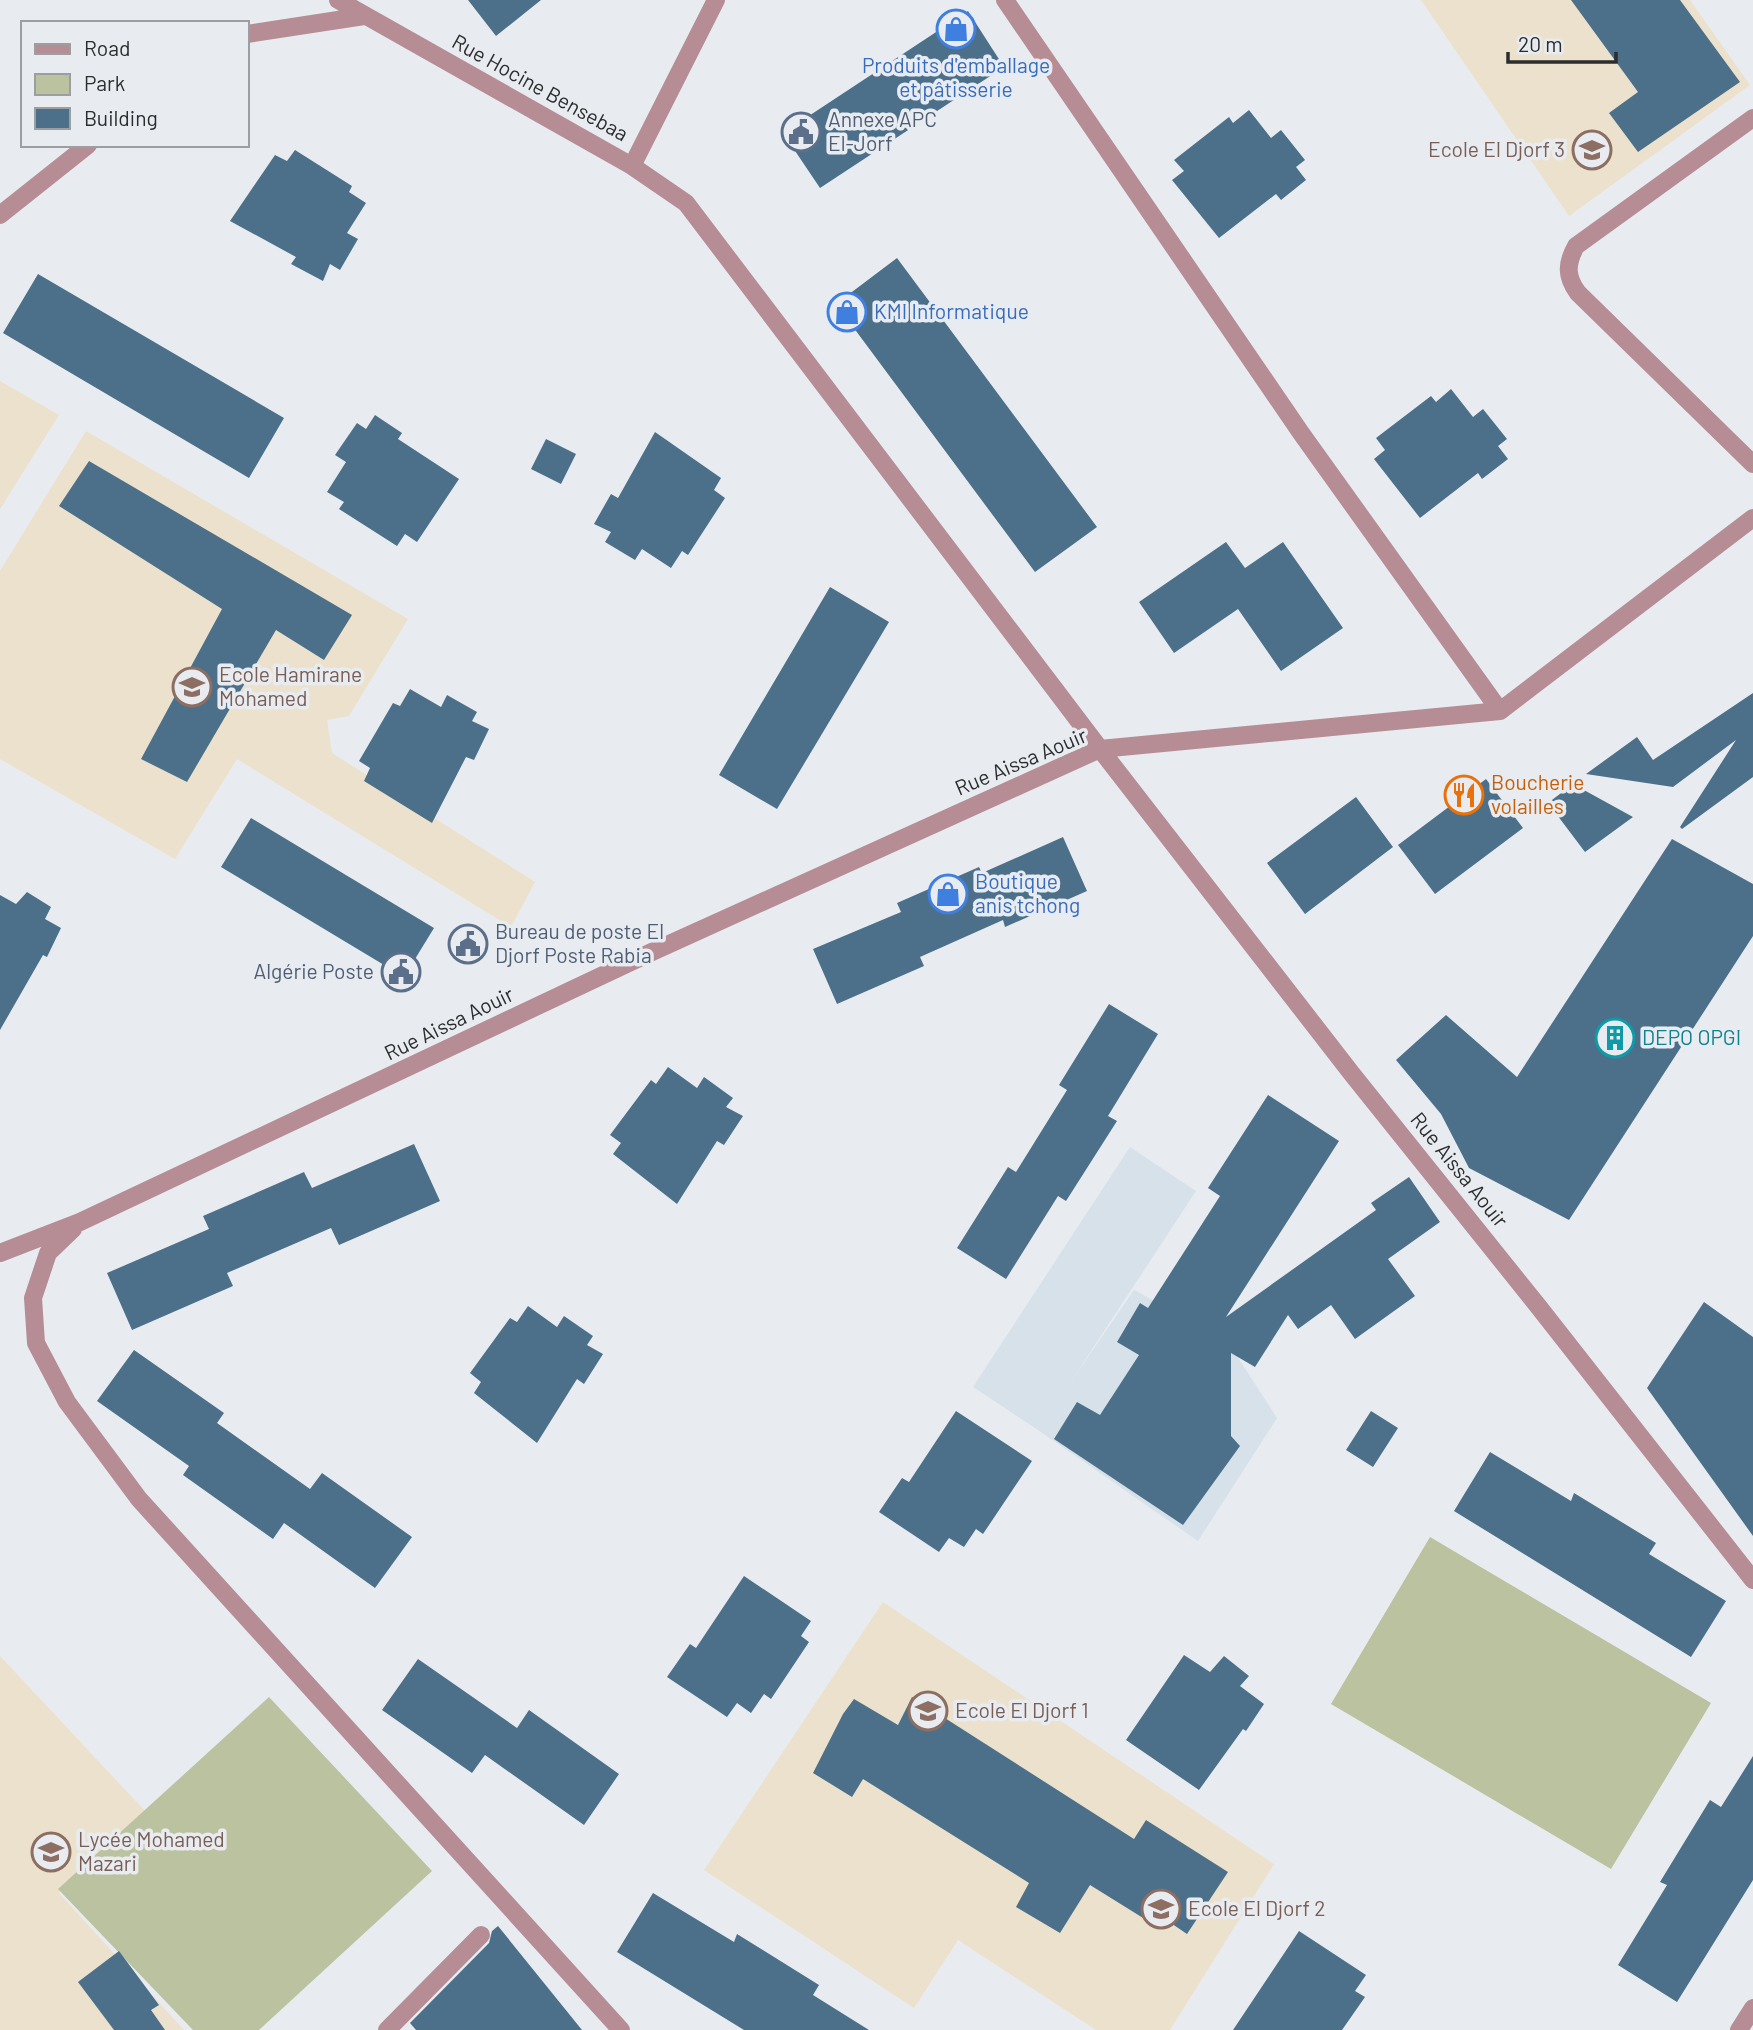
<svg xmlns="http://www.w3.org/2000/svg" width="1753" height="2030" font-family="Barlow,sans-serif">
<rect width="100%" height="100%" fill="#e8ecf0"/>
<path fill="#d6e1e9" d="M1130,1147L1196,1191L1070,1383L1134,1290L1226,1339L1277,1418L1198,1541L1038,1430L973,1387Z"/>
<path fill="#ebe1cc" d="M1421,0H1690L1750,85L1569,216Z
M0,381L59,415L0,509Z
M86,431L408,619L349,716L327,720L332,753L535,882L511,927L237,759L175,859L0,759V571Z
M883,1602L1274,1864L1170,2030H1096L958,1940L914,2008L704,1870Z
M0,1656L145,1811L59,1893L184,2030H0Z"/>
<path fill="#bac2a0" d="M1430,1537L1711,1703L1611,1869L1331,1704Z
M269,1697L432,1871L259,2030H193L58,1889Z"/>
<path fill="#4c708a" d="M468,0H541L496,36Z
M1571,0H1680L1740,82L1638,152L1609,113L1638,92Z
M968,11L1004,67L820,188L783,133Z
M1249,110L1271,138L1281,130L1305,160L1296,167L1306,180L1281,200L1276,194L1219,238L1172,180L1184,171L1174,160L1229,117L1233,123Z
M295,150L352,186L349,192L366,203L347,233L358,239L340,270L330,264L323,281L291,264L296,257L230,221L275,155L287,161Z
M897,258L1097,527L1035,572L836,304Z
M38,274L284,418L249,478L3,333Z
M1451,389L1473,417L1483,409L1507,439L1498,446L1508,459L1482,479L1478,473L1420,518L1374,459L1385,450L1376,438L1431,396L1436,402Z
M375,415L402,433L398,439L459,479L417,542L405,534L397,546L339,509L344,502L327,492L346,462L335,455L357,423L366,429Z
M655,432L721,478L714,490L725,498L688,555L682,551L671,568L642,549L635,560L605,542L611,532L594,524L611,494L618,498Z
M546,439L576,454L561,484L531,469Z
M89,461L352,615L324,660L276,630L187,782L141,759L222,609L59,506Z
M1226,542L1245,568L1283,542L1343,628L1281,671L1238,609L1174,653L1139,602Z
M830,587L889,622L777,809L719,775Z
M410,689L441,707L447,695L477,712L472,721L489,729L474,760L466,757L432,823L364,781L370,768L359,761L393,703L400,706Z
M1753,693V777L1682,829L1680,827L1736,740L1673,787L1586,774L1637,737L1653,760Z
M1486,779L1523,828L1435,894L1398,845Z
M1573,784L1633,817L1585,852L1548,803Z
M1356,797L1393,847L1305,914L1267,863Z
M251,818L434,928L404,977L221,867Z
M1063,837L1087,891L1005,927L1003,920L920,957L924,966L837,1004L813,949L901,912L897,903L979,867L982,873Z
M1672,839L1753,884V936L1569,1220L1469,1168L1441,1114L1396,1060L1446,1015L1517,1077Z
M27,892L51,907L45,919L61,928L47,957L43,955L0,1030V895L16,904Z
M1109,1004L1158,1034L1108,1116L1117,1121L1066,1201L1058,1196L1006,1279L957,1248L1008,1167L1016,1172L1067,1090L1059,1085Z
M668,1067L697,1088L704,1077L733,1098L726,1107L743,1116L724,1145L717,1141L677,1204L613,1154L621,1143L610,1135L651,1080L656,1084Z
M1268,1095L1339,1141L1226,1317L1376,1210L1371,1203L1409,1177L1440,1222L1388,1259L1415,1296L1355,1339L1331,1305L1298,1329L1288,1315L1255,1367L1231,1353V1436L1240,1446L1183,1525L1054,1439L1077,1402L1100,1415L1139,1355L1117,1342L1140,1303L1148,1308L1220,1196L1208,1188Z
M414,1144L440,1201L339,1245L331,1228L227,1273L233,1286L132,1330L107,1273L209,1229L203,1216L304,1172L312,1188Z
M1704,1302L1753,1337V1536L1647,1388Z
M528,1306L557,1327L564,1316L593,1336L587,1345L603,1354L584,1384L577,1379L537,1443L474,1393L481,1382L470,1373L510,1318L517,1322Z
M134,1350L224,1413L217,1423L310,1489L322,1473L412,1537L375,1588L284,1523L273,1539L183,1475L189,1466L97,1401Z
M956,1411L1032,1461L983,1534L976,1529L964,1547L949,1538L939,1552L879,1512L902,1478L909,1482Z
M1371,1411L1398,1428L1373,1467L1346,1450Z
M1490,1452L1571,1501L1574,1493L1656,1543L1649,1554L1726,1601L1691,1657L1454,1511Z
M744,1576L811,1621L801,1636L809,1642L771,1699L764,1694L751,1713L737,1703L727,1717L667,1677L690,1644L696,1648Z
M1184,1655L1210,1672L1224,1656L1249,1676L1240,1686L1264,1704L1246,1731L1243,1729L1199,1790L1126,1740Z
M418,1659L517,1728L529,1710L619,1774L584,1825L485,1755L472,1773L382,1710Z
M912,1697L1134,1839L1146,1820L1228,1872L1187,1934L1162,1917L1156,1926L1090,1885L1060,1933L1016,1907L1029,1883L863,1779L852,1797L813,1773L843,1714L854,1699L898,1725Z
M1753,1756V1880L1677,2002L1618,1965L1667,1885L1660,1882L1710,1800L1721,1807Z
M653,1893L734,1942L737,1934L819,1985L813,1995L869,2030H744L617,1952Z
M498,1926L582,2030H416L410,2023L489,1943L492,1931Z
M1299,1931L1366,1975L1355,1991L1365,1997L1342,2030H1233Z
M119,1951L159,2005L151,2010L165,2030H114L78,1982Z"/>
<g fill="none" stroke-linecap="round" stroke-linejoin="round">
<path stroke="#b68c95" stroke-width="18" d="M387,2030L481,1935"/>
<path stroke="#b68c95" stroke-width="18" d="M338,0L632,166L686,203L1100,749L1352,1074L1538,1306L1753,1580
M1005,0L1301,433L1500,711
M247,34L364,16
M1753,118L1576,246C1566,264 1566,277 1578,293L1753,464
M632,166L716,0
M0,215L88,145
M73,1229L48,1253L33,1298L36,1343L67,1402L139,1499L621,2030
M0,1253L80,1222L654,951L1100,749L1500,711L1753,518
M1739,2030L1753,2008"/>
</g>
<defs>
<symbol id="shop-ring" viewBox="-11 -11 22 22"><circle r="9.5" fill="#e8ecf0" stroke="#3f7fe0" stroke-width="1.5"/><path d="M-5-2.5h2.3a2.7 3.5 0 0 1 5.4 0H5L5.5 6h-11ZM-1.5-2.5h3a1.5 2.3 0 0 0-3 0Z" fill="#3f7fe0"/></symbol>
<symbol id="civic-ring" viewBox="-11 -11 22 22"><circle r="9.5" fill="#e8ecf0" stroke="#5c6f8a" stroke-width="1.5"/><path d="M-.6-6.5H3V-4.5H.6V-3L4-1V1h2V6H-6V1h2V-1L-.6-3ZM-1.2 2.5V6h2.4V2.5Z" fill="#5c6f8a"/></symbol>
<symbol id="school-ring" viewBox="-11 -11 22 22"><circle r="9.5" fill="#e8ecf0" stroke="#8d6e63" stroke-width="1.5"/><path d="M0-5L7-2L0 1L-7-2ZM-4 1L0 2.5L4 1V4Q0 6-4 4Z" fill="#8d6e63"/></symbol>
<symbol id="restaurant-ring" viewBox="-11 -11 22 22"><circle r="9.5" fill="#e8ecf0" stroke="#e8710a" stroke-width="1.5"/><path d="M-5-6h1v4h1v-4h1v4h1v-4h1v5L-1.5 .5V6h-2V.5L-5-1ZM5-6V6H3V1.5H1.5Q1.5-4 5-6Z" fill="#e8710a"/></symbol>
<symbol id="building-ring" viewBox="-11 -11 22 22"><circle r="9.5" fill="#e8ecf0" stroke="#0f9aa8" stroke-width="1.5"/><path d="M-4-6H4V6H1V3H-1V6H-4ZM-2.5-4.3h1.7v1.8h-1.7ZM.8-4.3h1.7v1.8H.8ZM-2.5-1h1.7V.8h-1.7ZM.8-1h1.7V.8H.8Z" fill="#0f9aa8"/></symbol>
</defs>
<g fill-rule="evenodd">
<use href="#shop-ring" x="934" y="7" width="44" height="44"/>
<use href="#civic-ring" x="779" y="110" width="44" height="44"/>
<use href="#school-ring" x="1570" y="128" width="44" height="44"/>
<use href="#shop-ring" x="825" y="290" width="44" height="44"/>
<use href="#school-ring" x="170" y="665" width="44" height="44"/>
<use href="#restaurant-ring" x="1442" y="773" width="44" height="44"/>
<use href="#shop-ring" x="926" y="872" width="44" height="44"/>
<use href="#civic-ring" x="446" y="922" width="44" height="44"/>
<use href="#civic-ring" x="379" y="950" width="44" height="44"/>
<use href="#building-ring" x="1593" y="1016" width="44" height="44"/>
<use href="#school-ring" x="906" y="1689" width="44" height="44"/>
<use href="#school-ring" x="29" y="1830" width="44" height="44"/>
<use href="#school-ring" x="1139" y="1887" width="44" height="44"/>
</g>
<g text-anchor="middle" stroke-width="7" stroke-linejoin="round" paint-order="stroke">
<g font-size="21" fill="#366cbe" stroke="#e8ecf0" text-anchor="start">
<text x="956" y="73" text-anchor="middle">Produits d'emballage<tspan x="956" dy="24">et pâtisserie</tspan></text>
<text x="874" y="319">KMI Informatique</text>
<text x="975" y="889">Boutique<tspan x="975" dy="24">anis tchong</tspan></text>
</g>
<g font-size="21" fill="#2a2c2d" stroke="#e8ecf0">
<text transform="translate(540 88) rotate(29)" y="7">Rue Hocine Bensebaa</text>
<text transform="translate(1021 762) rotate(-23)" y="7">Rue Aissa Aouir</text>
<text transform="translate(449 1024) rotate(-26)" y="7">Rue Aissa Aouir</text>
<text transform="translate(1459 1170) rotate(51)" y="7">Rue Aissa Aouir</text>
</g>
<g font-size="21" fill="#4e5e75" stroke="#e8ecf0" text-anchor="start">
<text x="828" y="127">Annexe APC<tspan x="828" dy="24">El-Jorf</tspan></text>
<text x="495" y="939">Bureau de poste El<tspan x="495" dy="24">Djorf Poste Rabia</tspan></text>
<text x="374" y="979" text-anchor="end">Algérie Poste</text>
</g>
<g font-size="21" fill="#785e54" stroke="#e8ecf0" text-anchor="start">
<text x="1565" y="157" text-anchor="end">Ecole El Djorf 3</text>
<text x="219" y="682">Ecole Hamirane<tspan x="219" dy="24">Mohamed</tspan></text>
<text x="955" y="1718">Ecole El Djorf 1</text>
<text x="78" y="1847">Lycée Mohamed<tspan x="78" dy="24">Mazari</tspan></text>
<text x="1188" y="1916">Ecole El Djorf 2</text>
</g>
<g font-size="21" fill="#c56008" stroke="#e8ecf0" text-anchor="start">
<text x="1491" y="790">Boucherie<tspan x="1491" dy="24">volailles</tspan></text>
</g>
<g font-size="21" fill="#0d838f" stroke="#e8ecf0" text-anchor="start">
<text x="1642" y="1045">DEPO OPGI</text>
</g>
</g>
<rect x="21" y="21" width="228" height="126" fill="#e8ecf0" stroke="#9c9fa2" stroke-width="2"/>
<rect x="35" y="44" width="35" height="10" fill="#b68c95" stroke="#9c9fa2" stroke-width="2"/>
<text x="84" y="56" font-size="21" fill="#2a2c2d">Road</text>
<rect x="35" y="74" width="35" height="21" fill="#bac2a0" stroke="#9c9fa2" stroke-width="2"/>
<text x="84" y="91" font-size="21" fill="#2a2c2d">Park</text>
<rect x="35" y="108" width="35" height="21" fill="#4c708a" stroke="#9c9fa2" stroke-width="2"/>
<text x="84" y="126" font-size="21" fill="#2a2c2d">Building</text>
<path d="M1508 52v10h108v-10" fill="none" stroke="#2a2c2d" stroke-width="3.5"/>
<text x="1518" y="52" font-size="21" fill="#2a2c2d" stroke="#e8ecf0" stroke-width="5" paint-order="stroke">20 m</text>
</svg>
